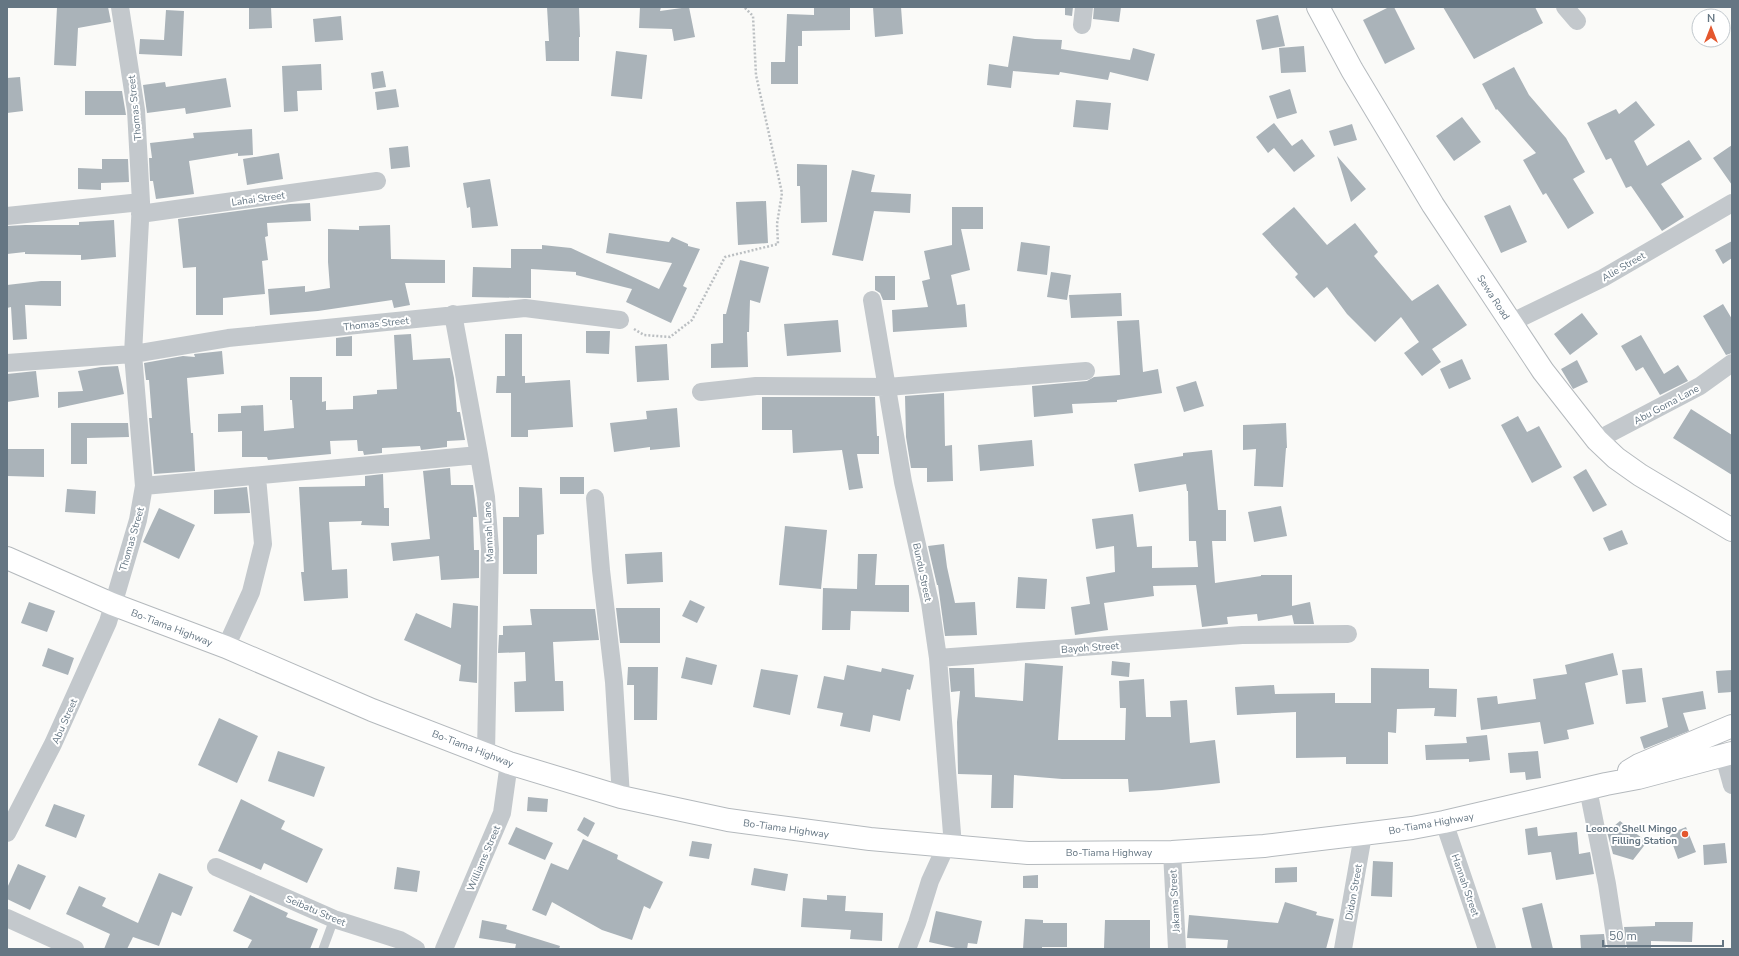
<svg xmlns="http://www.w3.org/2000/svg" width="1739" height="956" font-family="'Nunito Sans',sans-serif">
<rect width="100%" height="100%" fill="#fafaf8"/>
<path fill="#aab3b9" d="M57,7H108L111,22L78,28L76,66L54,65Z
M249,7H271L272,28L249,29Z
M547,7H579L580,37H579V61H546L545,41H549Z
M640,7H661L660,11L689,7L695,37L674,41L672,29L639,28Z
M814,7H850V30L802,31V46H798V84H771V62H785L787,14L814,15Z
M873,7H901L903,34L875,37Z
M1065,7H1073L1072,16L1065,15Z
M1094,7H1121L1119,22L1093,19Z
M1389,7H1394L1415,49L1385,64L1363,20Z
M1443,7H1535L1543,23L1474,59Z
M166,10L184,11L182,56L139,54L140,39L164,40Z
M1278,15L1285,46L1262,50L1256,20Z
M341,16L343,40L315,42L313,19Z
M1013,36L1035,39L1062,40L1061,49L1130,60L1133,48L1155,54L1148,81L1110,72L1108,80L1060,72L1059,75L1013,71L1011,88L987,85L989,64L1008,67Z
M1304,46L1306,72L1281,73L1279,48Z
M616,51L647,55L642,99L611,96Z
M321,64L322,90L297,91L298,111L284,112L282,66Z
M1514,67L1529,95L1566,138L1585,172L1573,179L1594,213L1568,229L1546,193L1543,195L1523,160L1536,153L1497,109L1496,110L1482,84Z
M383,71L386,87L373,89L371,73Z
M20,77L23,111L7,113V78Z
M226,78L231,107L186,114L185,108L147,113L143,85L165,82L166,87Z
M396,89L399,107L377,110L375,92Z
M1290,89L1297,113L1277,119L1269,96Z
M85,91H122L126,115H85Z
M1076,100L1111,103L1108,130L1073,127Z
M1636,101L1655,125L1634,141L1647,166L1689,140L1702,159L1661,184L1684,217L1662,231L1631,186L1626,188L1611,158L1606,160L1587,123L1616,109L1619,114Z
M1462,117L1481,142L1454,161L1436,136Z
M1274,123L1292,146L1302,139L1315,156L1294,172L1274,148L1268,153L1256,137Z
M1352,124L1357,140L1334,146L1329,131Z
M252,129L253,155L238,156V153L189,161L194,194L156,199L153,181H150L149,158H152L150,143L194,138L193,133Z
M1732,145V185L1713,158Z
M408,146L410,167L391,169L389,148Z
M279,153L283,179L247,185L243,159Z
M1337,156L1366,189L1351,202Z
M102,159H128L129,182L101,183V190L78,189V168L102,169Z
M797,164L827,165V222L801,223L800,186H797Z
M852,170L875,175L871,192L911,194L910,213L874,211L863,261L832,255Z
M490,179L498,226L472,228L470,207L467,208L463,183Z
M766,201L768,243L738,245L736,202Z
M310,203L311,221L267,223L268,236L265,237L268,260L262,261L265,294L223,298V315H196V267L183,268L178,219L290,204Z
M1510,205L1527,242L1501,253L1484,216Z
M952,207H983V229H961L970,270L951,275L957,305L965,304L967,327L893,332L892,310L928,307L922,281L930,279L924,251L952,245Z
M1294,207L1327,245L1355,223L1378,252L1374,256L1412,301L1438,284L1467,325L1432,349L1441,362L1422,376L1404,353L1419,342L1401,317L1375,342L1347,314L1327,287L1314,298L1295,277L1298,274L1262,234Z
M114,220L116,257L81,260V255L25,254V252L7,254V226L25,225H79V222Z
M390,225L391,259L445,260V283H405L410,305L394,308L392,300L318,311L270,315L268,289L305,286V292L330,288L328,262V229L359,230V226Z
M609,233L669,242L672,237L688,244V246L700,249L683,286L687,288L671,323L626,302L632,289L576,275V272L531,269V298L472,297L473,267L511,268V249H542V245L571,248L659,289L672,263L606,253Z
M1732,241V258L1723,264L1715,250Z
M1021,242L1050,246L1047,275L1017,271Z
M740,260L769,267L760,303L750,300L749,332H747L748,367L711,368V344L723,343V314H726Z
M1051,272L1071,275L1067,300L1047,297Z
M875,276H895V300H883L880,293L875,290Z
M41,281H61V306L25,305L27,339L13,340L11,307L7,308V285Z
M1121,293L1122,316L1071,318L1069,295Z
M1723,304L1732,319V353L1726,355L1703,316Z
M1582,313L1598,334L1570,355L1554,334Z
M838,320L841,352L787,356L784,324Z
M1139,320L1143,372L1158,369L1162,393L1117,400V402L1072,404L1073,413L1034,417L1032,386L1087,381L1094,377L1120,375L1117,321Z
M586,331H610L609,354L586,353Z
M411,334L413,360L450,358L454,378L457,412H460L465,440L447,441V447L421,450L420,446L382,448V453L364,455L363,451H358L357,440L330,441L331,454L268,460L267,457H242V431L218,432V414L241,413V406L263,405L264,431L294,428L292,400H290V377H322V402L326,401V410L353,409V396L377,394V390L397,389L394,335Z
M505,334H522V376H525V383L570,380L573,427L528,430V437H511V393H496L497,376H505Z
M1641,335L1664,374L1678,365L1688,381L1660,395L1643,367L1636,371L1621,346Z
M352,336V356H336V338Z
M667,344L669,380L637,382L635,346Z
M222,351L224,374L187,378L191,433H193L195,471L154,474L149,418H152L149,380H146L144,363L183,356L195,357L194,354Z
M1462,359L1471,379L1449,389L1440,369Z
M1577,360L1588,382L1573,389L1561,369Z
M118,366L124,394L58,408V392L83,391L78,371L101,367Z
M36,371L39,397L7,402V374Z
M1196,381L1204,406L1184,412L1176,387Z
M944,393L945,446L952,445L953,481L927,482V468H911L906,437L905,396Z
M762,397H875L877,436H879V454H857L863,488L849,490L842,450L793,453L792,430H762Z
M677,408L680,447L650,450V447L614,452L610,423L647,419L646,411Z
M1691,409L1732,435V475L1673,438Z
M1518,416L1527,432L1539,426L1562,467L1532,483L1501,425Z
M71,423H128L129,437L87,438V464H71Z
M1286,423L1287,448H1286L1283,487L1254,486L1256,449L1243,450V425Z
M1032,440L1034,466L980,471L978,445Z
M7,449H44V477L7,476Z
M1212,450L1218,510H1226V541H1212L1215,583L1261,576V575H1292V606L1310,602L1314,624H1294L1292,615L1258,621L1257,614L1227,617L1228,624L1202,627L1196,585L1153,586L1154,596L1104,603L1108,630L1075,635L1071,607L1090,604L1086,577L1115,572L1114,546L1096,549L1092,519L1133,514L1137,547L1152,546V568L1198,567L1196,541H1189L1188,491H1187L1186,484L1139,492L1134,464L1183,456V453Z
M450,468L451,485H473L477,517H473L474,550H479V578L441,580L439,556L393,561L391,543L430,539L423,471Z
M1586,469L1607,505L1593,512L1573,477Z
M383,474L384,508H389V526L361,525L362,521L329,522L332,570L347,569L348,598L304,601L301,572H304L299,487L365,486V476Z
M560,477H584V494H560Z
M247,487L250,513L214,514V490Z
M519,487L542,488L544,534L537,535V574H503V517H519Z
M67,489L96,491L95,514L65,512Z
M1281,506L1287,536L1254,542L1248,512Z
M159,508L195,525L179,559L143,542Z
M785,526L827,530L821,589L779,585Z
M1622,530L1628,544L1609,551L1603,538Z
M944,544L947,567L955,603L975,602L977,635L945,636L938,585H937L928,546Z
M662,552L663,582L627,584L625,554Z
M858,554H877L875,585H909V612L851,611L850,630H822L823,588L857,589Z
M1018,577L1047,579L1045,609L1016,608Z
M690,600L705,607L697,623L682,616Z
M29,602L55,611L47,632L21,623Z
M453,603L478,606L477,683L459,681L461,665L404,640L416,613L451,628Z
M616,608H660V643H620Z
M530,609H595L599,640L553,642L555,681H563L564,711L515,712L514,682L526,681L525,652L498,653L499,635H503V626L532,625Z
M48,648L74,658L68,675L42,666Z
M1613,653L1618,675L1585,683L1594,724L1567,730L1569,739L1544,744L1540,722L1481,730L1477,698L1497,696L1498,704L1536,699L1533,679L1567,674L1565,665Z
M686,657L717,665L712,685L681,678Z
M1112,661L1130,663L1129,677L1111,675Z
M1025,663L1063,666L1058,740H1125L1126,708H1120L1119,681L1144,679L1146,717H1171L1170,701L1187,700L1190,743L1215,740L1220,783L1162,790L1129,792L1128,779H1062L1014,775L1013,808H991L992,775L958,774L957,722L960,691L951,692L949,668H974L975,697L1023,701Z
M847,665L881,672L882,668L914,675L910,690L907,689L900,721L873,715L870,732L840,726L843,713L817,708L824,676L844,680Z
M628,667H658L657,720H634V685H627Z
M1371,668L1429,669V688L1457,689L1456,717L1434,716L1435,708L1397,709L1396,733L1388,732V764H1346V757L1296,758V712L1237,715L1235,687L1274,685L1275,694L1335,693V703H1371Z
M1642,668L1646,702L1626,704L1622,670Z
M761,669L798,675L790,715L753,707Z
M1732,670V692L1718,693L1716,671Z
M1703,691L1706,709L1683,713L1689,731L1644,749L1640,737L1668,727L1662,698Z
M219,718L258,736L237,783L198,765Z
M1487,735L1490,760L1469,762V759L1426,760L1425,745L1467,743L1466,737Z
M278,751L325,767L314,797L268,781Z
M1538,751L1541,778L1526,780L1525,772L1510,773L1508,753Z
M528,797L548,799L547,812L527,811Z
M241,799L285,821L281,829L323,849L307,883L264,863L261,870L218,851Z
M54,804L85,815L76,838L45,826Z
M584,817L595,823L588,837L577,830Z
M1620,821L1647,842L1633,860L1613,854L1607,832Z
M516,827L553,843L545,860L508,844Z
M1537,827L1538,836L1577,832L1579,854L1590,852L1594,874L1556,880L1551,852L1528,855L1525,829Z
M1686,827L1696,852L1678,859L1669,834Z
M583,839L618,855L617,859L663,882L650,909L644,906L632,940L602,930L552,902L546,916L532,910L551,863L568,870Z
M692,841L712,844L709,859L689,856Z
M1725,843L1727,863L1704,865L1703,845Z
M1373,861L1393,862L1392,897L1371,896Z
M18,864L46,876L30,910L7,899V888Z
M397,867L420,871L417,892L394,889Z
M1297,867V882L1275,883V868Z
M754,868L788,874L785,891L751,885Z
M159,873L193,887L181,916L172,912L159,946L133,937L127,949H104L110,934L66,914L79,886L106,898L102,906L138,923Z
M1038,875V888H1023V876Z
M250,895L288,913L286,917L318,929L310,949H247L252,940L233,931Z
M827,895L846,896L845,911L883,913L882,941L850,939L851,930L801,927L803,898L827,900Z
M1285,902L1317,912L1316,915L1334,919L1326,949H1227L1228,940L1187,938L1189,915L1278,923Z
M1542,903L1553,949H1532L1522,908Z
M936,911L982,921L977,944L968,943L967,949H960L929,942Z
M1025,919L1043,920V923H1067V947H1042V949H1023Z
M482,920L507,925L506,929L560,946L559,949H515L516,944L479,938Z
M1105,920H1150V949L1104,948Z
M1655,922H1693L1692,942L1651,941V949H1627L1624,927L1655,926Z
M1604,934L1606,949H1581L1580,935Z"/>
<g fill="none" stroke-linecap="round" stroke-linejoin="round">
<defs>
<path id="primary" d="M1318,7L1352,70L1433,205L1543,371L1597,440L1616,458L1640,475L1732,530"/>
<path id="highway" d="M7,558L112,604L226,647L372,710L509,763L621,797L728,820L870,839L1028,853L1172,852L1264,846L1412,828L1444,822L1606,784L1638,778L1732,753
M1629,771L1639,765L1732,726"/>
</defs>
<use href="#primary" stroke="#b5babe" stroke-width="24"/>
<use href="#highway" stroke="#b4b9bd" stroke-width="24"/>
<path stroke="#bbbfc2" stroke-width="2.5" stroke-dasharray="2 2" stroke-linecap="butt" d="M634,329L644,335L670,337L692,320L725,257L778,244L777,224L782,193L756,75L753,16L744,7"/>
<path stroke="#c3c8cc" stroke-width="9" d="M323,949L334,919"/>
<path stroke="#c3c8cc" stroke-width="18" d="M1565,7L1577,21
M1082,25L1084,7
M140,214L377,181
M7,216L141,202
M872,300L903,482L930,603L938,658L953,846
M453,314L479,455L486,497L490,549L486,753
M1510,323L1603,278L1732,203
M7,363L133,354L228,338L525,308L620,320
M701,392L756,386L887,387L1086,371
M1597,440L1700,386L1732,363
M144,486L479,455
M595,498L601,570L614,682L621,797
M226,647L251,592L263,544L257,477
M938,658L1242,635L1348,634
M1724,756L1732,785
M1588,789L1607,884L1617,949
M1444,822L1487,949
M7,833L53,744L108,622L138,520L144,486L133,354L141,202L136,110L120,7
M1172,852L1177,949
M216,867L334,919L400,940L416,949
M7,918L75,949
M444,949L502,813L509,763
M907,949L917,923L930,881L946,846
M1343,949L1363,835"/>
<use href="#primary" stroke="#fff" stroke-width="22"/>
<use href="#highway" stroke="#fff" stroke-width="22"/>
</g>
<circle fill="#e4572e" stroke="#fff" stroke-width="1.5" cx="1685" cy="834" r="4"/>
<g text-anchor="middle" stroke-width="4" stroke-linejoin="round" paint-order="stroke">
<g font-size="10" fill="#657683" stroke="#fff">
<text transform="translate(134 108) rotate(-96)" y="4">Thomas Street</text>
<text transform="translate(258 198) rotate(-8)" y="4">Lahai Street</text>
<text transform="translate(1623 266) rotate(-30)" y="4">Alie Street</text>
<text transform="translate(1494 297) rotate(57)" y="4">Sewa Road</text>
<text transform="translate(376 323) rotate(-6)" y="4">Thomas Street</text>
<text transform="translate(1666 404) rotate(-28)" y="4">Abu Goma Lane</text>
<text transform="translate(488 532) rotate(-93)" y="4">Mannah Lane</text>
<text transform="translate(131 539) rotate(-74)" y="4">Thomas Street</text>
<text transform="translate(923 572) rotate(78)" y="4">Bundu Street</text>
<text transform="translate(172 627) rotate(21)" y="4">Bo-Tiama Highway</text>
<text transform="translate(1090 647) rotate(-4)" y="4">Bayoh Street</text>
<text transform="translate(64 721) rotate(-66)" y="4">Abu Street</text>
<text transform="translate(473 748) rotate(21)" y="4">Bo-Tiama Highway</text>
<text transform="translate(1431 823) rotate(-10)" y="4">Bo-Tiama Highway</text>
<text transform="translate(786 828) rotate(8)" y="4">Bo-Tiama Highway</text>
<text x="1109" y="856">Bo-Tiama Highway</text>
<text transform="translate(483 858) rotate(-67)" y="4">Williams Street</text>
<text transform="translate(1466 885) rotate(71)" y="4">Hannah Street</text>
<text transform="translate(1353 892) rotate(-80)" y="4">Didon Street</text>
<text transform="translate(1174 901) rotate(-93)" y="4">Jakama Street</text>
<text transform="translate(316 910) rotate(23)" y="4">Seibatu Street</text>
</g>
<g font-size="10" font-weight="bold" fill="#657683" stroke="#fff" text-anchor="end">
<text x="1677" y="832">Leonco Shell Mingo<tspan x="1677" dy="12">Filling Station</tspan></text>
</g>
</g>
<rect width="1739" height="956" fill="none" stroke="#657683" stroke-width="16"/>
<g transform="translate(1711 28)"><circle r="19" fill="#ffffff" stroke="#c1c8cd"/>
<path d="M0-3L7 15L0 10L-7 15Z" fill="#e4572e"/>
<text y="-6" font-size="11" font-weight="bold" text-anchor="middle" fill="#657683">N</text>
</g>
<path d="M1603 940v6h120v-6" fill="none" stroke="#657683" stroke-width="2"/>
<text x="1609" y="940" font-size="12" fill="#657683" stroke="#ffffff" stroke-width="3" paint-order="stroke">50 m</text>
</svg>
